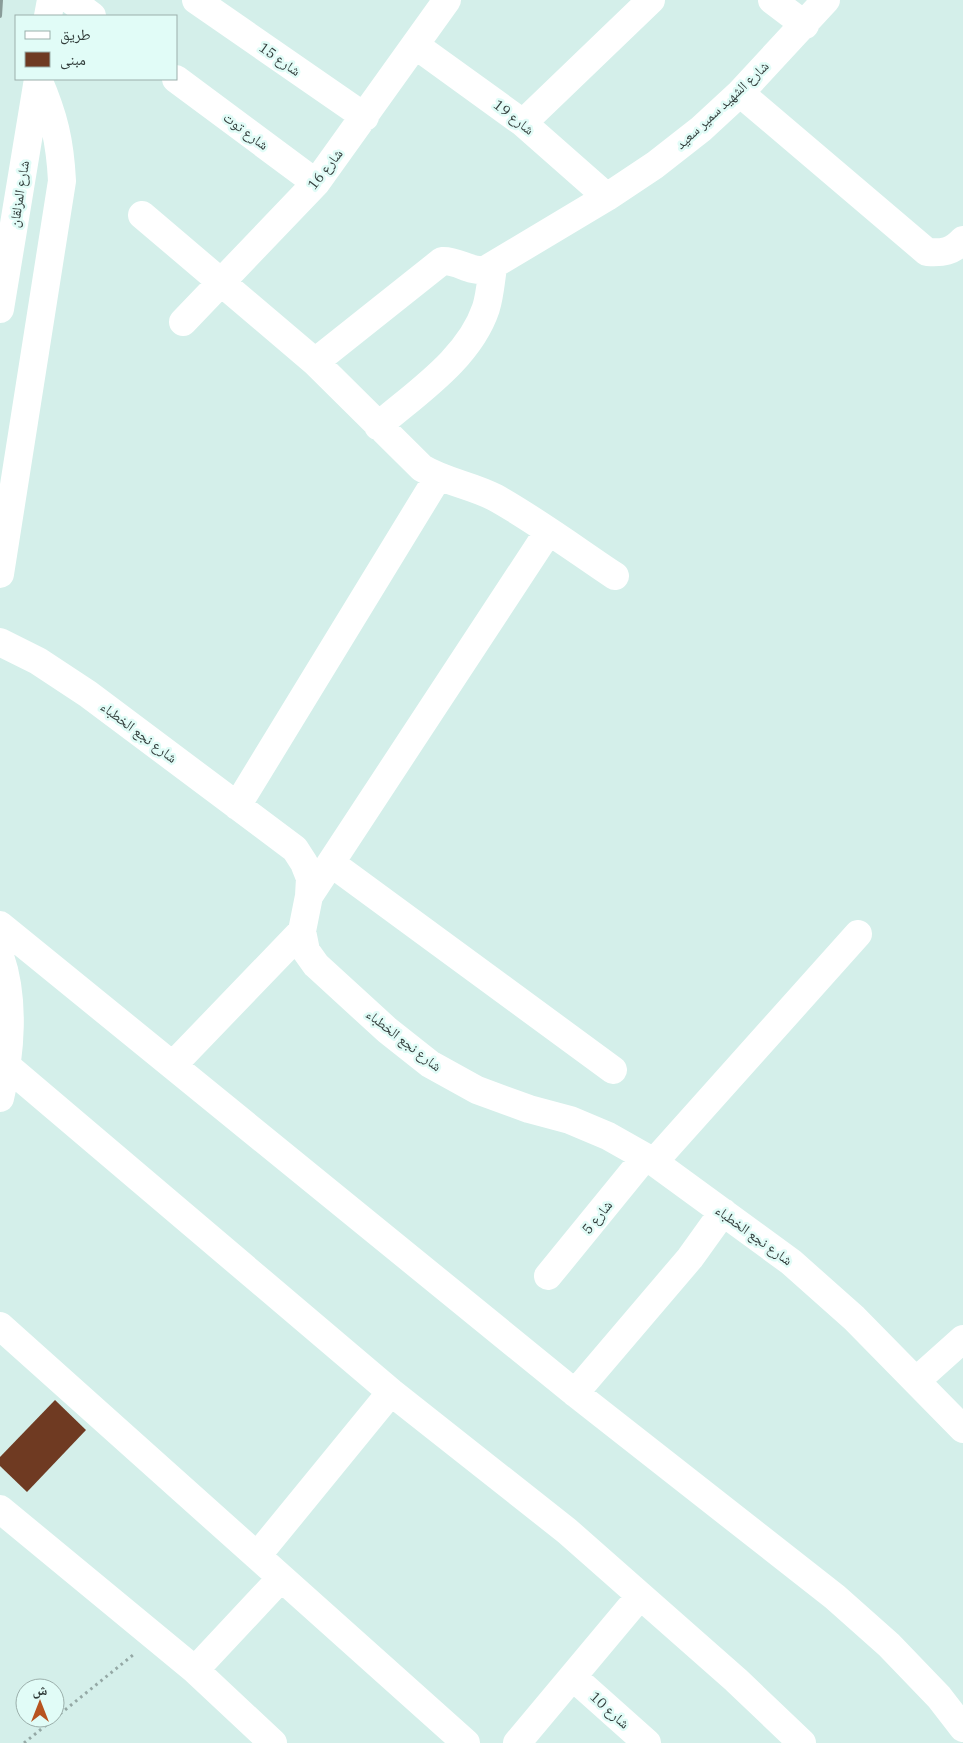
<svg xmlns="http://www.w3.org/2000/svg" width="963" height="1743" font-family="'IBM Plex Serif','Noto Naskh Arabic',serif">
<rect width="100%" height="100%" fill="#d4efea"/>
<path fill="#6f3a22" d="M55,1400L86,1430L27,1492L0,1466V1457Z"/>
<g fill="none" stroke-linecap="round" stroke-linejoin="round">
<path stroke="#94a8a5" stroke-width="3" stroke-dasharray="2.5 4" stroke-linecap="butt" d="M55,1718L133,1655
M24,1743L55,1718"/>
<path stroke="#fff" stroke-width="28" d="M71,0L92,16
M196,0L365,117
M772,0L805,25
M48,16L51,0
M415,45L523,123L607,197
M176,79L316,183
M740,93L927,252C943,253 952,252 963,240
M523,123L651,0
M142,215L315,362L422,468C445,482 471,485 496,498C537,521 576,550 615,576
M0,309L38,79
M183,322L316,183L447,0
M315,362L442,261C458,260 469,272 485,270L607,197L655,165L701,129L740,93L826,0
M378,426C416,393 469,359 486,308C490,295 491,280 493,267
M0,574L62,181C60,141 54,116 38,79
M0,642L38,661L88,694L295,849L304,863L310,878L309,896L302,931L306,951L316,965L387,1030L430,1064L477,1090L529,1109L570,1120L608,1136L654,1162L791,1262L854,1318L963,1429
M237,806L438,477
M331,863L613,1070
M309,896L548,532
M0,925L575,1393L835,1597L889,1645L939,1697L963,1728
M0,956C15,999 11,1054 0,1098
M173,1065L302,931
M8,1067L391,1392L567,1531L736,1680L802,1743
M654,1162L858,934
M548,1276L645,1157
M0,1326L466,1743
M916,1381L963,1339
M575,1393L690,1258L723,1212
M0,1509L195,1670L273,1743
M257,1556L391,1392
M195,1670L281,1578
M573,1677L647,1743
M517,1743L640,1596"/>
<path stroke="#899c99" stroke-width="4" d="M0,16L1,0"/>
</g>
<g text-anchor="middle" stroke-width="5" stroke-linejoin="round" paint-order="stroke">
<g font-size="14" fill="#313c3a" stroke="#e1fcf7">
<text transform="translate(280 59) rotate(35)" y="5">شارع 15</text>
<text transform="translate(722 105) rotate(-43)" y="5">شارع الشهيد سمير سعيد</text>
<text transform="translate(514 117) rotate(38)" y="5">شارع 19</text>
<text transform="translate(246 131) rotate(37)" y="5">شارع توت</text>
<text transform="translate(325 169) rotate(-52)" y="5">شارع 16</text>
<text transform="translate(19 194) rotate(-81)" y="5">شارع المزلقان</text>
<text transform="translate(139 732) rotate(37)" y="5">شارع نجع الخطباء</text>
<text transform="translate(404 1040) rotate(38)" y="5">شارع نجع الخطباء</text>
<text transform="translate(597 1217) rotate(-51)" y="5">شارع 5</text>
<text transform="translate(754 1235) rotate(36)" y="5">شارع نجع الخطباء</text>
<text transform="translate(610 1710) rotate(42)" y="5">شارع 10</text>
</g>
</g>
<rect x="15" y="15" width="162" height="65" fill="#e1fcf7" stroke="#9bafab"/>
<rect x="25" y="31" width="25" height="8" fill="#ffffff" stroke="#9bafab"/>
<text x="60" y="40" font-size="15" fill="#313c3a">طريق</text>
<rect x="25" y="52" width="25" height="15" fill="#6f3a22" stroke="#9bafab"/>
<text x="60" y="65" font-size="15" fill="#313c3a">مبنى</text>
<g transform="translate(40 1703)"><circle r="24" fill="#e1fcf7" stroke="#9bafab"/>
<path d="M0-4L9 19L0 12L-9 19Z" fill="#b7531f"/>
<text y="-8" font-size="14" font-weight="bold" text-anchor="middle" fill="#313c3a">ش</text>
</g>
</svg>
